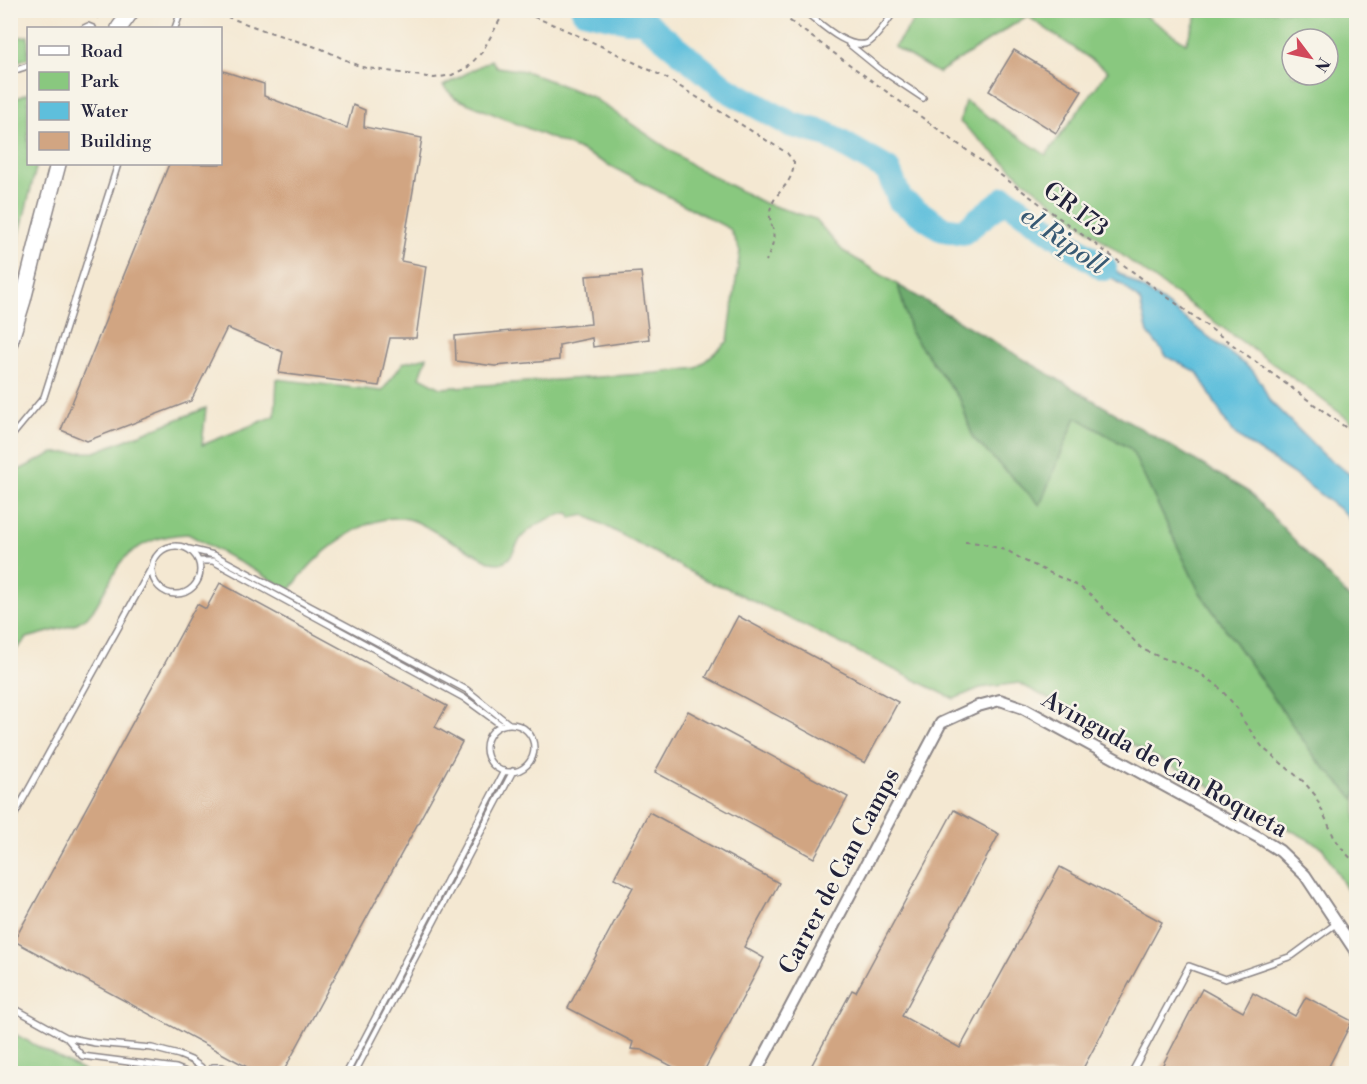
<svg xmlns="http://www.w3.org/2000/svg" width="1367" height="1084" font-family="'Libre Bodoni',serif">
<rect width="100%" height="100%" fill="#f7f3e8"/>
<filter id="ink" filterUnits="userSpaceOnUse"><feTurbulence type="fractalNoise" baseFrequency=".0167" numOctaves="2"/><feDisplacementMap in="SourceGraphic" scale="12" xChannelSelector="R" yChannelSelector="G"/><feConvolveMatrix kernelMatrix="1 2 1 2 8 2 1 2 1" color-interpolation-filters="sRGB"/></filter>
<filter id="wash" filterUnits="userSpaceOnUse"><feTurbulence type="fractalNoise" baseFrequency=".008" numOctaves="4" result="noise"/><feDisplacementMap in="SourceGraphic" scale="24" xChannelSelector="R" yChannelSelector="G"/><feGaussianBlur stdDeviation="1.35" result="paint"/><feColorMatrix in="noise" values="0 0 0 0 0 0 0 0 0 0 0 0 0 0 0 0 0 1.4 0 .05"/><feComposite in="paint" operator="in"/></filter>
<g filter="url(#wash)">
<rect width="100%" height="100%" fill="#f4e8d2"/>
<path fill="#89c87f" stroke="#56755d" stroke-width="1.5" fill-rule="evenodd" d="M921,11H1138L1186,43L1199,11H1356V425L1300,383L1143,271L1026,182L960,122L965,101L1046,155L1108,71L1027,16L938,73L894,47ZM1292,39H1328V75H1292Z
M28,36V58L11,64V38Z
M491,60L497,67L525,71L592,97L695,167L764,203L815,219L843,251L898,285L911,333L961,401L973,438L1040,505L1076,417L1131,449L1199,591L1317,760L1356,800V905L1322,847L1019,683L980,688L954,699L725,587L711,583L585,515L571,518L569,513C554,515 537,523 525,534C512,545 514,568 491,562C473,552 455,543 437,533C428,528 418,521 408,519C364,511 313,557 290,590L188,534C162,535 137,543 120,563L96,606L87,617L74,625L27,638L11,655V474L53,453L95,452L206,408L202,445L275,416L277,379L382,391L403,363L427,357L420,377L441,388L657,373L697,368L728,341L740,251L730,229L582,151L455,98L443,86Z
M28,93V164H37L11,269V101Z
M10,1032H11L87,1073H11Z"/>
<path fill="#6eac6e" stroke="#486754" stroke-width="1.5" d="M898,285L1249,492L1356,605V800L1317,760L1199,591L1131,449L1076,417L1040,505L973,438L961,401L911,333Z"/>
<path fill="#5ebfdc" stroke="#40708c" stroke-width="1.5" d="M1080,247L1163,302L1253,371L1262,384L1269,400L1325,456L1356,479V529L1346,514L1292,473L1242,440L1230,429L1197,372L1167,357L1148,333L1140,301L1125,287L1075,252V248Z"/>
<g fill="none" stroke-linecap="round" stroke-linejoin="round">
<path stroke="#5ebfdc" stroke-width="26" d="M584,10L628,20H642L725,88L792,125L824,133L888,170L900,200L943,229L963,232L1005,199L1104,268"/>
</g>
<g id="blocks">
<path fill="#d1a582" d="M1014,50L1082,91L1056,133L989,91Z
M220,70L264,84V96L347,128L353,105L365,110L364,127L422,138L401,261L426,266L416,338H390L379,386L279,373L283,352L227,328L191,401L87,441L61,430L169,164H220Z
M641,272L649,339L593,347L592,338L559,345V360L495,366L456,361L455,336L591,324L586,276Z
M220,583L447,706L435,727L462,742L282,1074H260L14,941L197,604L206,609Z
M738,616L898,702L865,763L706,677Z
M688,711L848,797L814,858L655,772Z
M954,810L999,834L902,1016L960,1048L1060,867L1162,922L1080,1074H807L852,990L856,992Z
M649,812L779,883L744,947L764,958L705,1069L703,1068L702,1071L691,1074H686L642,1050L631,1049L633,1042L568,1008L633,887L614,878Z
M1202,989L1243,1012L1253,993L1295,1016L1306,997L1352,1021L1325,1074H1158Z"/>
</g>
</g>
<g filter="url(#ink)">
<use href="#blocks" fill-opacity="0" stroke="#8b8586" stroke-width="1.5"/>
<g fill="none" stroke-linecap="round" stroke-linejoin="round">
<defs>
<path id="lane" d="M803,10C819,22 848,51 868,43C877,38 889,19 895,10
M84,28L88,26L93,28
M175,28L180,14
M849,44L881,70L923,98
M10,72L28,66
M10,438L44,397L118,164
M152 570a24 24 0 1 1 48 0a24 24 0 1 1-48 0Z
M189,549L214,555L467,690L509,724
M199,561H213L464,698L501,725
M486 748a24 24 0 1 1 48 0a24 24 0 1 1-48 0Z
M10,823L153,565
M10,1006L66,1037L95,1043L152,1048L179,1055L191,1060L201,1067L204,1074
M66,1037L82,1056L176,1068L186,1072L187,1074
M207,1074L213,1067H222L239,1074
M346,1074L504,771
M354,1074L513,771
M1131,1074L1189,966L1225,979L1292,956L1337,923"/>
<path id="street" d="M755,1074L941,723L978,706L1000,700L1023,708L1258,837L1280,851L1305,875L1356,952"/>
<path id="secondary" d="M119,28L132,10
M10,342L23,300L40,232L58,164"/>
</defs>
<use href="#lane" stroke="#8b8586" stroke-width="8"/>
<use href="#street" stroke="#8b8586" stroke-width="14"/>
<use href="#secondary" stroke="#8b8586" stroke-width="18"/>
<path stroke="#8b8586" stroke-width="2" stroke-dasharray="4.5 4.5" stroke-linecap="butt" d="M517,10L559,27L601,46L666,78L787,153L794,162C793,187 774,190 770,211C769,217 771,223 773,229C775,242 771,250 766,261
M775,10L1356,435
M193,17L199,13L214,12L266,31L322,49L361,67L434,78L452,75L468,67L482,52L501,18L507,12L514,10
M97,18L105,10
M965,542L980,543L1008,551L1025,561L1078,586L1090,594L1142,649L1160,657L1179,663L1199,673L1216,684L1238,709L1242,719L1263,748L1304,782L1315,795L1334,837L1343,850L1356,864"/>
<use href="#lane" stroke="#fff" stroke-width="5"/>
<use href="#street" stroke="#fff" stroke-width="10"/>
<use href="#secondary" stroke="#fff" stroke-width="15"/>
</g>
</g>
<g text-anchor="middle" stroke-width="5" stroke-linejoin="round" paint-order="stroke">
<g font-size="24" fill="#22223b" stroke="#f7f3e8">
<text transform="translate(1076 209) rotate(37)" y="8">GR 173</text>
<text transform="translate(1165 764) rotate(29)" y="8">Avinguda de Can Roqueta</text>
<text transform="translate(839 871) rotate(-62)" y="8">Carrer de Can Camps</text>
</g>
<g font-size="26" font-style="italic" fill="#375973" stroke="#f7f3e8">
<text transform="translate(1064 240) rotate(35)" y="9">el Ripoll</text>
</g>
</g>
<rect width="1367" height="1084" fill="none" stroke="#f7f3e8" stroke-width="36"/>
<rect x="27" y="27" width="195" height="138" fill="#f7f3e8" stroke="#a29fa3" stroke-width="1.5"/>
<rect x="39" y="46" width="30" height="9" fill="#ffffff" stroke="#a29fa3" stroke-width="1.5"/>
<text x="81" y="57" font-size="18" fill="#22223b">Road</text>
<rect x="39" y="72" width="30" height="18" fill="#89c87f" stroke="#a29fa3" stroke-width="1.5"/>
<text x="81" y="87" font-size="18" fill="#22223b">Park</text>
<rect x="39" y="102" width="30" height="18" fill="#5ebfdc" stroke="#a29fa3" stroke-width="1.5"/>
<text x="81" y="117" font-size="18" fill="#22223b">Water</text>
<rect x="39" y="132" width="30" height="18" fill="#d1a582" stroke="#a29fa3" stroke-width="1.5"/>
<text x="81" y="147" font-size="18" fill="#22223b">Building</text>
<g transform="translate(1310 57) rotate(122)"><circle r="28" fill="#f7f3e8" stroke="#a29fa3" stroke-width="1.5"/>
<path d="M0-4.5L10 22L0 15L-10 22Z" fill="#d1495b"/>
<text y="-9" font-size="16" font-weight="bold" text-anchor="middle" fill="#22223b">N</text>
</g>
</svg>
